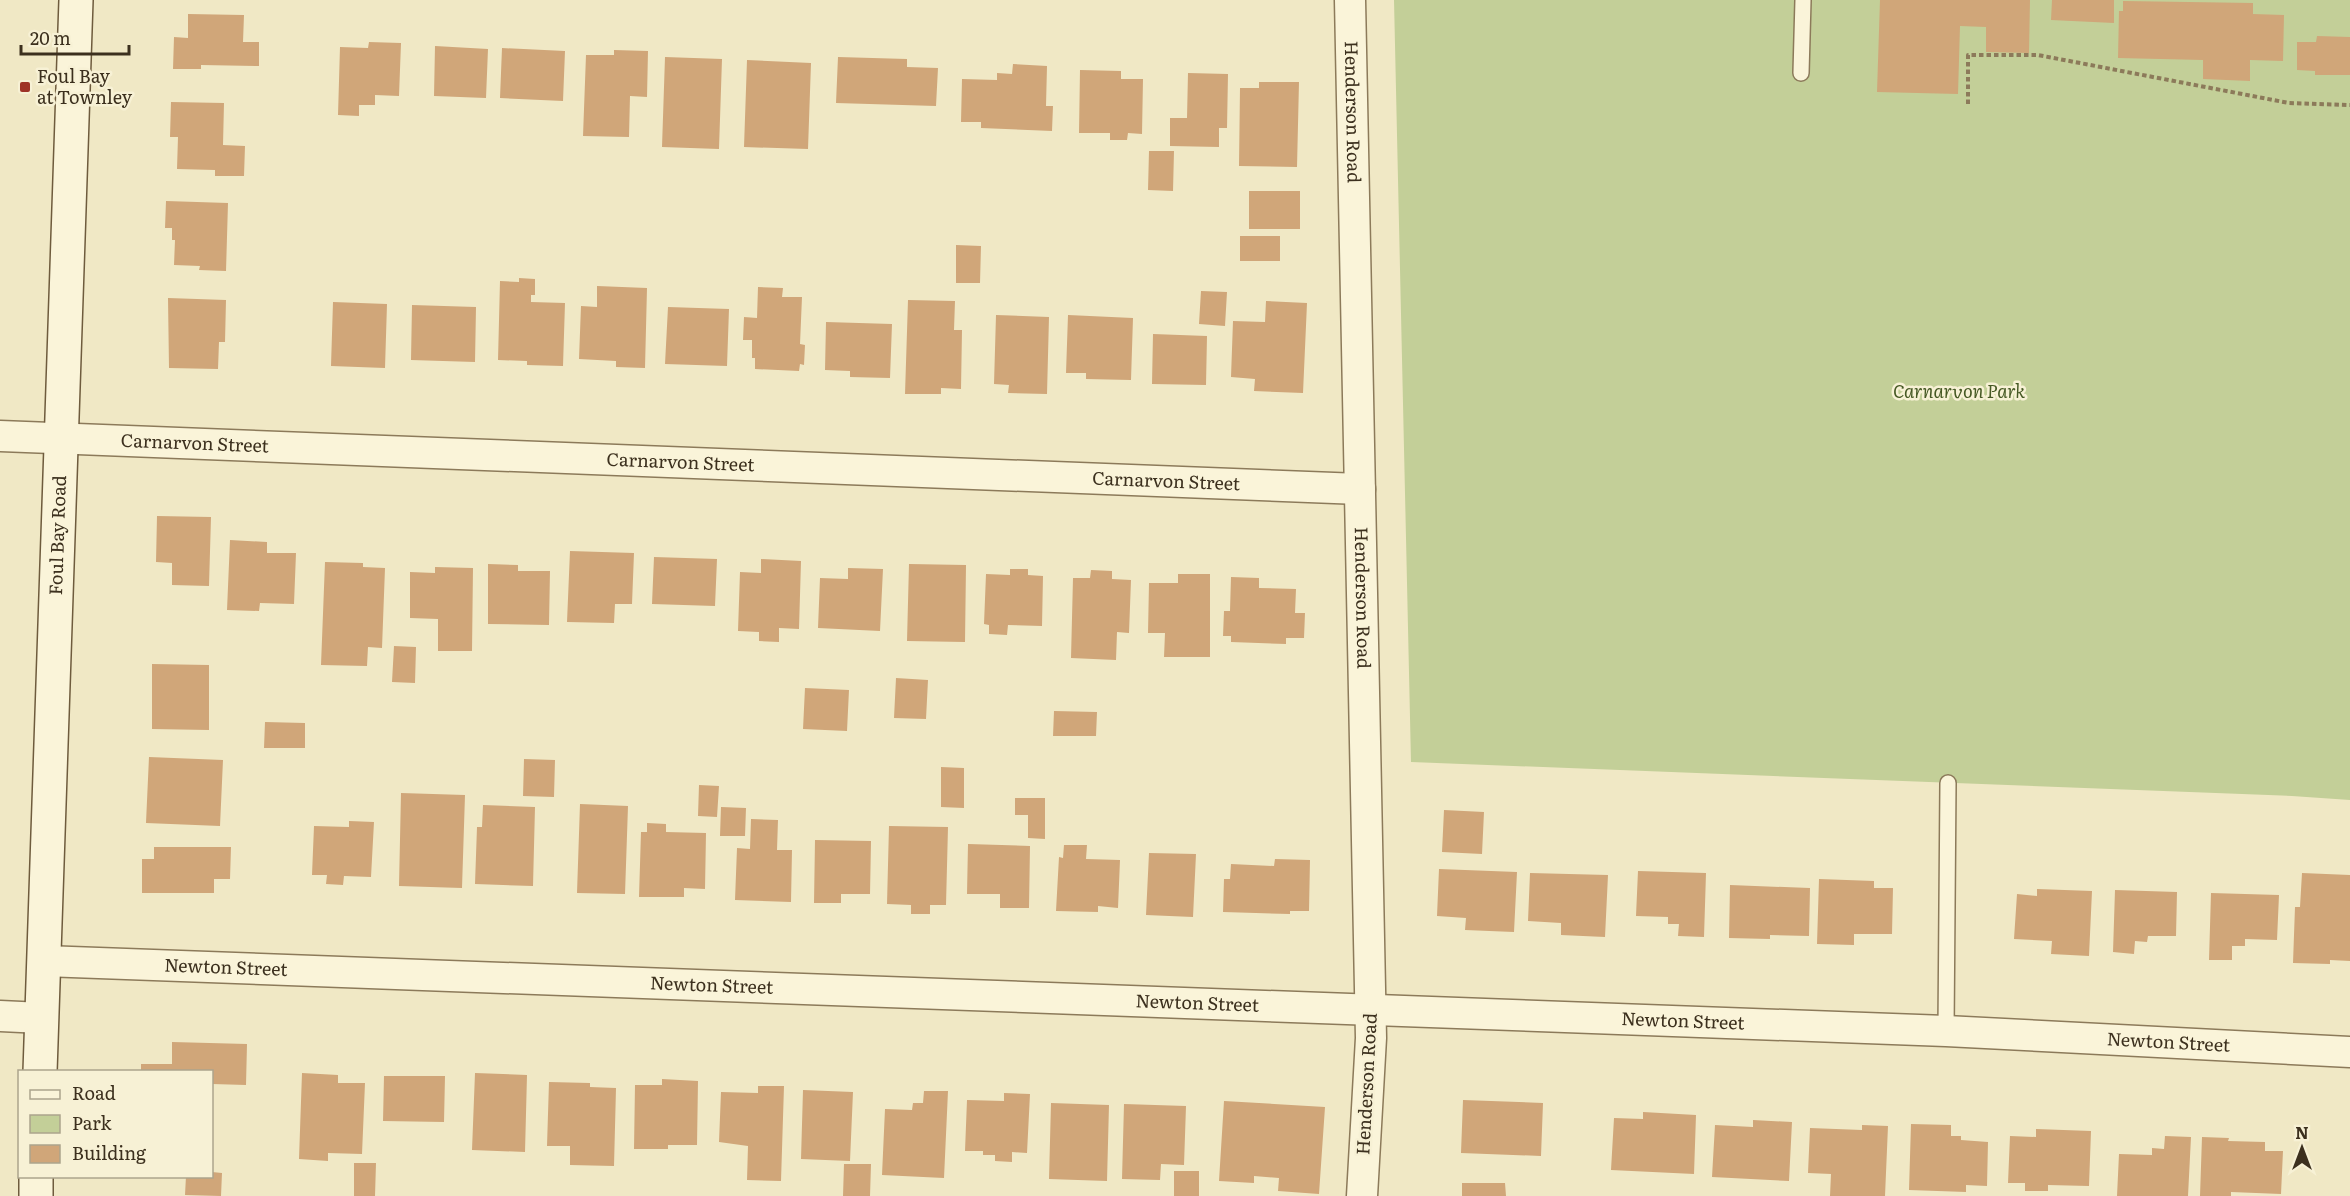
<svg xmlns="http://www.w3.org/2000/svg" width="2350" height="1196" font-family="Literata,serif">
<rect width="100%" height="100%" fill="#f0e8c5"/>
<path fill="#c3cf98" d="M1394,0H2350V800L2292,796L1411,762Z"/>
<path fill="#d0a679" d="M1880,0H2030L2029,53L1986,52V27L1960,26L1958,94L1877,92Z
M2052,0H2114V23L2051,20Z
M2123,1L2253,3V14L2284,15L2283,61L2250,60V81L2203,79V60L2118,58L2119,11H2123Z
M188,14L244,15L243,42H259V66L201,65V69H173L174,37L188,38Z
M2317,36L2350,37V75H2315V71L2297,70V42H2316Z
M369,42L401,43L399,96L375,95V105H359V116L338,115L340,47L368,48Z
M435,46L488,49L486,98L434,96Z
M502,48L565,51L563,101L500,98Z
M614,50L648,51L647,97L630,96L629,137L583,136L586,55H614Z
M665,57L722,59L719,149L662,147Z
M838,57L907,59V67L938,68L936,106L836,103Z
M747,60L811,63L808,149L744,147Z
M1013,64L1047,66L1046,106H1053L1052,131L981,128V122H961L962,79L997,80V73L1012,74Z
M1080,70L1121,71V79H1143L1142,134L1128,133L1127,140H1110V133H1079Z
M1188,73L1228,74L1227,128H1219V147L1170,146V118H1187Z
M1259,82H1299L1297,167L1239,166L1240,88H1259Z
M171,102L224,103L223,145L245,146L244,176H215V170L177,169L178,137H170Z
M1149,151H1174L1173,191L1148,190Z
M1249,191H1300V229H1249Z
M166,201L228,203L226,271L199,270L200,266L174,265L175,240H172V228H165Z
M1240,236H1280V261H1240Z
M956,245L981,246L980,283H956Z
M519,278L535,279V295H531V302L565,303L563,366L527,365V361L498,360L500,281L519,282Z
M597,286L647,288L645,368L616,367V361L579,359L581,306L597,307Z
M758,287L783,288L782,297H802L800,344L805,345L804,365L800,364L799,371L755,369V358H752V340H743L744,317L757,318Z
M1201,291L1227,292L1225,326L1199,324Z
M168,298L226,300L225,342H219L218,369L169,368Z
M908,300L955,301L954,330H962L961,389L941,388V394H905Z
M1266,301L1307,303L1303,393L1254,391L1255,379L1231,377L1233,321L1265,322Z
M333,302L387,304L385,368L331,366Z
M412,305L476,307L475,362L411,360Z
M668,307L729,309L727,366L665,364Z
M996,315L1049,317L1047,394L1008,393L1009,385L994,384Z
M1068,315L1133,318L1131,380L1086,379V373H1066Z
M826,322L892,324L890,378L850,377V371L825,370Z
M1153,334L1207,336L1206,385L1152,384Z
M157,516L211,517L209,586L172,585V563L156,562Z
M230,540L267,542V553H296L294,604L260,603L259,611L227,610Z
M570,551L634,553L632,604H615L614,623L567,622Z
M654,557L717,559L715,606L652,604Z
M761,559L801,561L799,629L779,628V642L759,641V632L738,631L740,572L761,573Z
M325,562L363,563V567L385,568L382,648L368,647L367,666L321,665Z
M488,564L518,565V571H550L549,625L488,624Z
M909,564L966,565L965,642L907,641Z
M435,567L473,568L472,651H438V619L410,618V572L435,573Z
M848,568L883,569L880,631L818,628L820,578L848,579Z
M1010,569H1028V575L1043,576L1042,626L1008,625L1007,635L989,634V625L984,624L986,574L1010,575Z
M1091,570L1112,571V579L1131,580L1129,633L1117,632L1116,660L1071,658L1073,578H1090Z
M1178,574H1210V657H1164L1165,633H1148L1149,583H1178Z
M1231,577L1259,578V588L1296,589L1295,613H1305L1304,638H1286V644L1231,642V636H1223L1224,611H1230Z
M394,646L416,647L415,683L392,682Z
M152,664L209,665V730L152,729Z
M896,678L928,680L926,719L894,718Z
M805,688L849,690L847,731L803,729Z
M1054,711L1097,712L1096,736H1053Z
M265,722L305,723V748H264Z
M149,757L223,760L220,826L146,823Z
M524,759L555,760L554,797L523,796Z
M941,767L964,768V808L941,807Z
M699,785L719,786L717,817L698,816Z
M401,793L465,795L462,888L399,886Z
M1015,798H1045V839L1028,838V815H1015Z
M580,804L628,806L625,894L577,893Z
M483,805L535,807L533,886L475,884L477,827H482Z
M721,807L746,808L745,836H720Z
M1444,810L1484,812L1482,854L1442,852Z
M751,819L778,820L777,850H792L791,902L735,900L737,848L750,849Z
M349,821L374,822L371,877L344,876L343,885L326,884L327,875H312L314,826L349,827Z
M647,823L666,824V832L706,833L705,889L684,888V897H639L641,832H647Z
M889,826L948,827L946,905H930V914H911V905L887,904Z
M815,840L871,841L870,894H841V903H814Z
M968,844L1030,846L1029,908H1000V894H967Z
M1064,845H1087L1086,859L1120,860L1118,908L1098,906V912L1056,911L1059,857L1063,858Z
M154,847H231L230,879H214V893H142V859H154Z
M1149,853L1196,854L1193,917L1146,915Z
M1275,859L1310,860L1309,911H1290V914L1223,912L1224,879H1230L1231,864L1274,866Z
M1439,869L1517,872L1514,932L1465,930L1466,918L1437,916Z
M1638,871L1706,873L1704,937L1678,936L1679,924H1668V917L1636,916Z
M1530,873L1608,875L1605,937L1561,935V923L1528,921Z
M2302,873L2350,875V961L2330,960V964L2293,963L2295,907H2300Z
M1819,879L1874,881V888H1893L1892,934H1854V945L1817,944Z
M1730,885L1810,888L1809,936L1770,935V939L1729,938Z
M2037,889L2092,891L2089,956L2051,954L2052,941L2014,939L2017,894L2037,896Z
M2115,890L2177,892L2176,936H2148L2147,942L2135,941L2134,954L2113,952Z
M2211,893L2279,895L2277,940L2245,939V946H2232V960H2209Z
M172,1042L247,1044L246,1085L212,1084V1072H141V1064H172Z
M302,1073L338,1075V1083H365L362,1154L328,1153V1161L299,1159Z
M475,1073L527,1075L525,1152L472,1150Z
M384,1076H445L444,1122L383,1121Z
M662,1079L698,1081L697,1145H668V1149H634L635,1085H662Z
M549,1082L590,1083V1087L616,1088L614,1166L570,1165V1146H547Z
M758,1086H784L781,1181L747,1180L748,1146L719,1142L721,1092L758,1093Z
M803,1090L853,1092L850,1161L801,1159Z
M924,1091H948L944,1178L882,1175L885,1109L912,1110L913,1103H923Z
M1004,1093L1030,1094L1027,1153L1012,1152V1162L995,1161V1155H983V1151H965L967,1100L1004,1101Z
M1463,1100L1543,1103L1541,1156L1461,1153Z
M1224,1101L1325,1107L1319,1194L1278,1191L1279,1178L1254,1176V1183L1219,1181Z
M1051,1103L1109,1105L1107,1181L1049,1179Z
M1124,1104L1186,1106L1184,1165L1161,1164L1160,1180L1122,1179Z
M1643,1112L1696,1115L1694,1174L1611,1170L1614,1118L1643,1119Z
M1753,1120L1792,1122L1789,1181L1712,1177L1715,1125L1753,1127Z
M1911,1124L1951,1125V1136H1961V1140L1988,1142L1987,1186L1966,1185V1192L1909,1190Z
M1862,1125L1888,1126L1885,1196H1830L1831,1174L1808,1173L1810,1128L1862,1130Z
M2036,1129L2091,1131L2089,1186L2048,1185V1191H2025V1183H2008L2010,1136L2036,1137Z
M2165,1136L2191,1137L2188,1196H2117L2119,1154L2152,1155V1148L2164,1149Z
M2202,1137L2229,1138L2228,1141L2265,1142V1151H2283L2281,1194L2231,1192V1196H2200Z
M354,1163H376L375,1196H354Z
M844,1164H871L870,1196H843Z
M1174,1171H1199V1196H1174Z
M212,1172L222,1173L221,1196L185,1195L186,1176H212Z
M1462,1183H1505L1506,1196H1462Z"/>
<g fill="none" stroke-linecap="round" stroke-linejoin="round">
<defs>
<path id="lane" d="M1801,73L1803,0
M1946,1031L1948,783"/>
<g id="street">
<path id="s1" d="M1350,0L1371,1038L1362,1196"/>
<path id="s2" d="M0,436L1360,489"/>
<path id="s3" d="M44,961L1946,1031L2350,1052"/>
<path d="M0,1016L42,1018"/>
</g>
<g id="secondary">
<path id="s4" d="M40,1072L76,0"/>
<path d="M36,1196V1176"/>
</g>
</defs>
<use href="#lane" stroke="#8c7a5a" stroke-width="18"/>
<use href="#street" stroke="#8c7a5a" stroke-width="33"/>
<use href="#secondary" stroke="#6e5b3d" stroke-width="36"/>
<path stroke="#8c7a5a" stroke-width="4" stroke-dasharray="4.5 3" stroke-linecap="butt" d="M1968,104V55H2038L2289,103L2350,105"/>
<use href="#lane" stroke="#faf4d9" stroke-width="15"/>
<use href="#street" stroke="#faf4d9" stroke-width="30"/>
<use href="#secondary" stroke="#faf4d9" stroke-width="33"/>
</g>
<rect fill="#9e3327" stroke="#f7f1d5" stroke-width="2" x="19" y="81" width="12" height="12" rx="3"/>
<g text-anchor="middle" stroke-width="5" stroke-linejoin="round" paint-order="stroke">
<g font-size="18" fill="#3c301e" stroke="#f7f1d5" text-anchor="start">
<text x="37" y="83">Foul Bay<tspan x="37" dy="21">at Townley</tspan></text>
</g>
<g font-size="18" fill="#3c301e" stroke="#f7f1d5">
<text dy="6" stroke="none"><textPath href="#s1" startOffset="112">Henderson Road</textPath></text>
<text dy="6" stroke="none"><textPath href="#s2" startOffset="195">Carnarvon Street</textPath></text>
<text dy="6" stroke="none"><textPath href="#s2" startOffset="681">Carnarvon Street</textPath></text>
<text dy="6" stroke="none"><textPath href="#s2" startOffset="1167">Carnarvon Street</textPath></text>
<text dy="6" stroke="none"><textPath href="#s4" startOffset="537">Foul Bay Road</textPath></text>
<text dy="6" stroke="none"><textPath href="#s1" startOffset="598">Henderson Road</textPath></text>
<text dy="6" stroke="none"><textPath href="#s3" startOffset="182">Newton Street</textPath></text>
<text dy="6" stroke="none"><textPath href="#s3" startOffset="668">Newton Street</textPath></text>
<text dy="6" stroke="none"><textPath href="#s3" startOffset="1154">Newton Street</textPath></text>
<text dy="6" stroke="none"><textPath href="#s3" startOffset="1640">Newton Street</textPath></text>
<text dy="6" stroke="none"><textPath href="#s3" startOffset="2126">Newton Street</textPath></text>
<text transform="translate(1367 1084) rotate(-87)" y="6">Henderson Road</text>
</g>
<g font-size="18" font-style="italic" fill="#465924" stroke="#f7f1d5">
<text x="1959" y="398">Carnarvon Park</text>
</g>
</g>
<rect x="18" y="1070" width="195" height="108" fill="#f7f1d5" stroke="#aca48c" stroke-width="1.5"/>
<rect x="30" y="1090" width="30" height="9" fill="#faf4d9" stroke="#aca48c" stroke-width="1.5"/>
<text x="72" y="1100" font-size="18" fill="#3c301e">Road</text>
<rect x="30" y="1115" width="30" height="18" fill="#c3cf98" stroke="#aca48c" stroke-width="1.5"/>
<text x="72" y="1130" font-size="18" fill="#3c301e">Park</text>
<rect x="30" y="1145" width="30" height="18" fill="#d0a679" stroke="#aca48c" stroke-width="1.5"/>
<text x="72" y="1160" font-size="18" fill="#3c301e">Building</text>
<g transform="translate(2302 1148)" stroke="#f7f1d5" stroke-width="4.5" paint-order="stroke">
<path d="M0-4.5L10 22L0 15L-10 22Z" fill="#3c301e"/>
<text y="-9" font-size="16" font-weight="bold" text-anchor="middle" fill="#3c301e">N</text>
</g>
<path d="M21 45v9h108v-9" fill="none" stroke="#3c301e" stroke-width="3"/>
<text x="30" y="45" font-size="18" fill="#3c301e" stroke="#f7f1d5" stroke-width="4.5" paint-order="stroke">20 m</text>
</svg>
